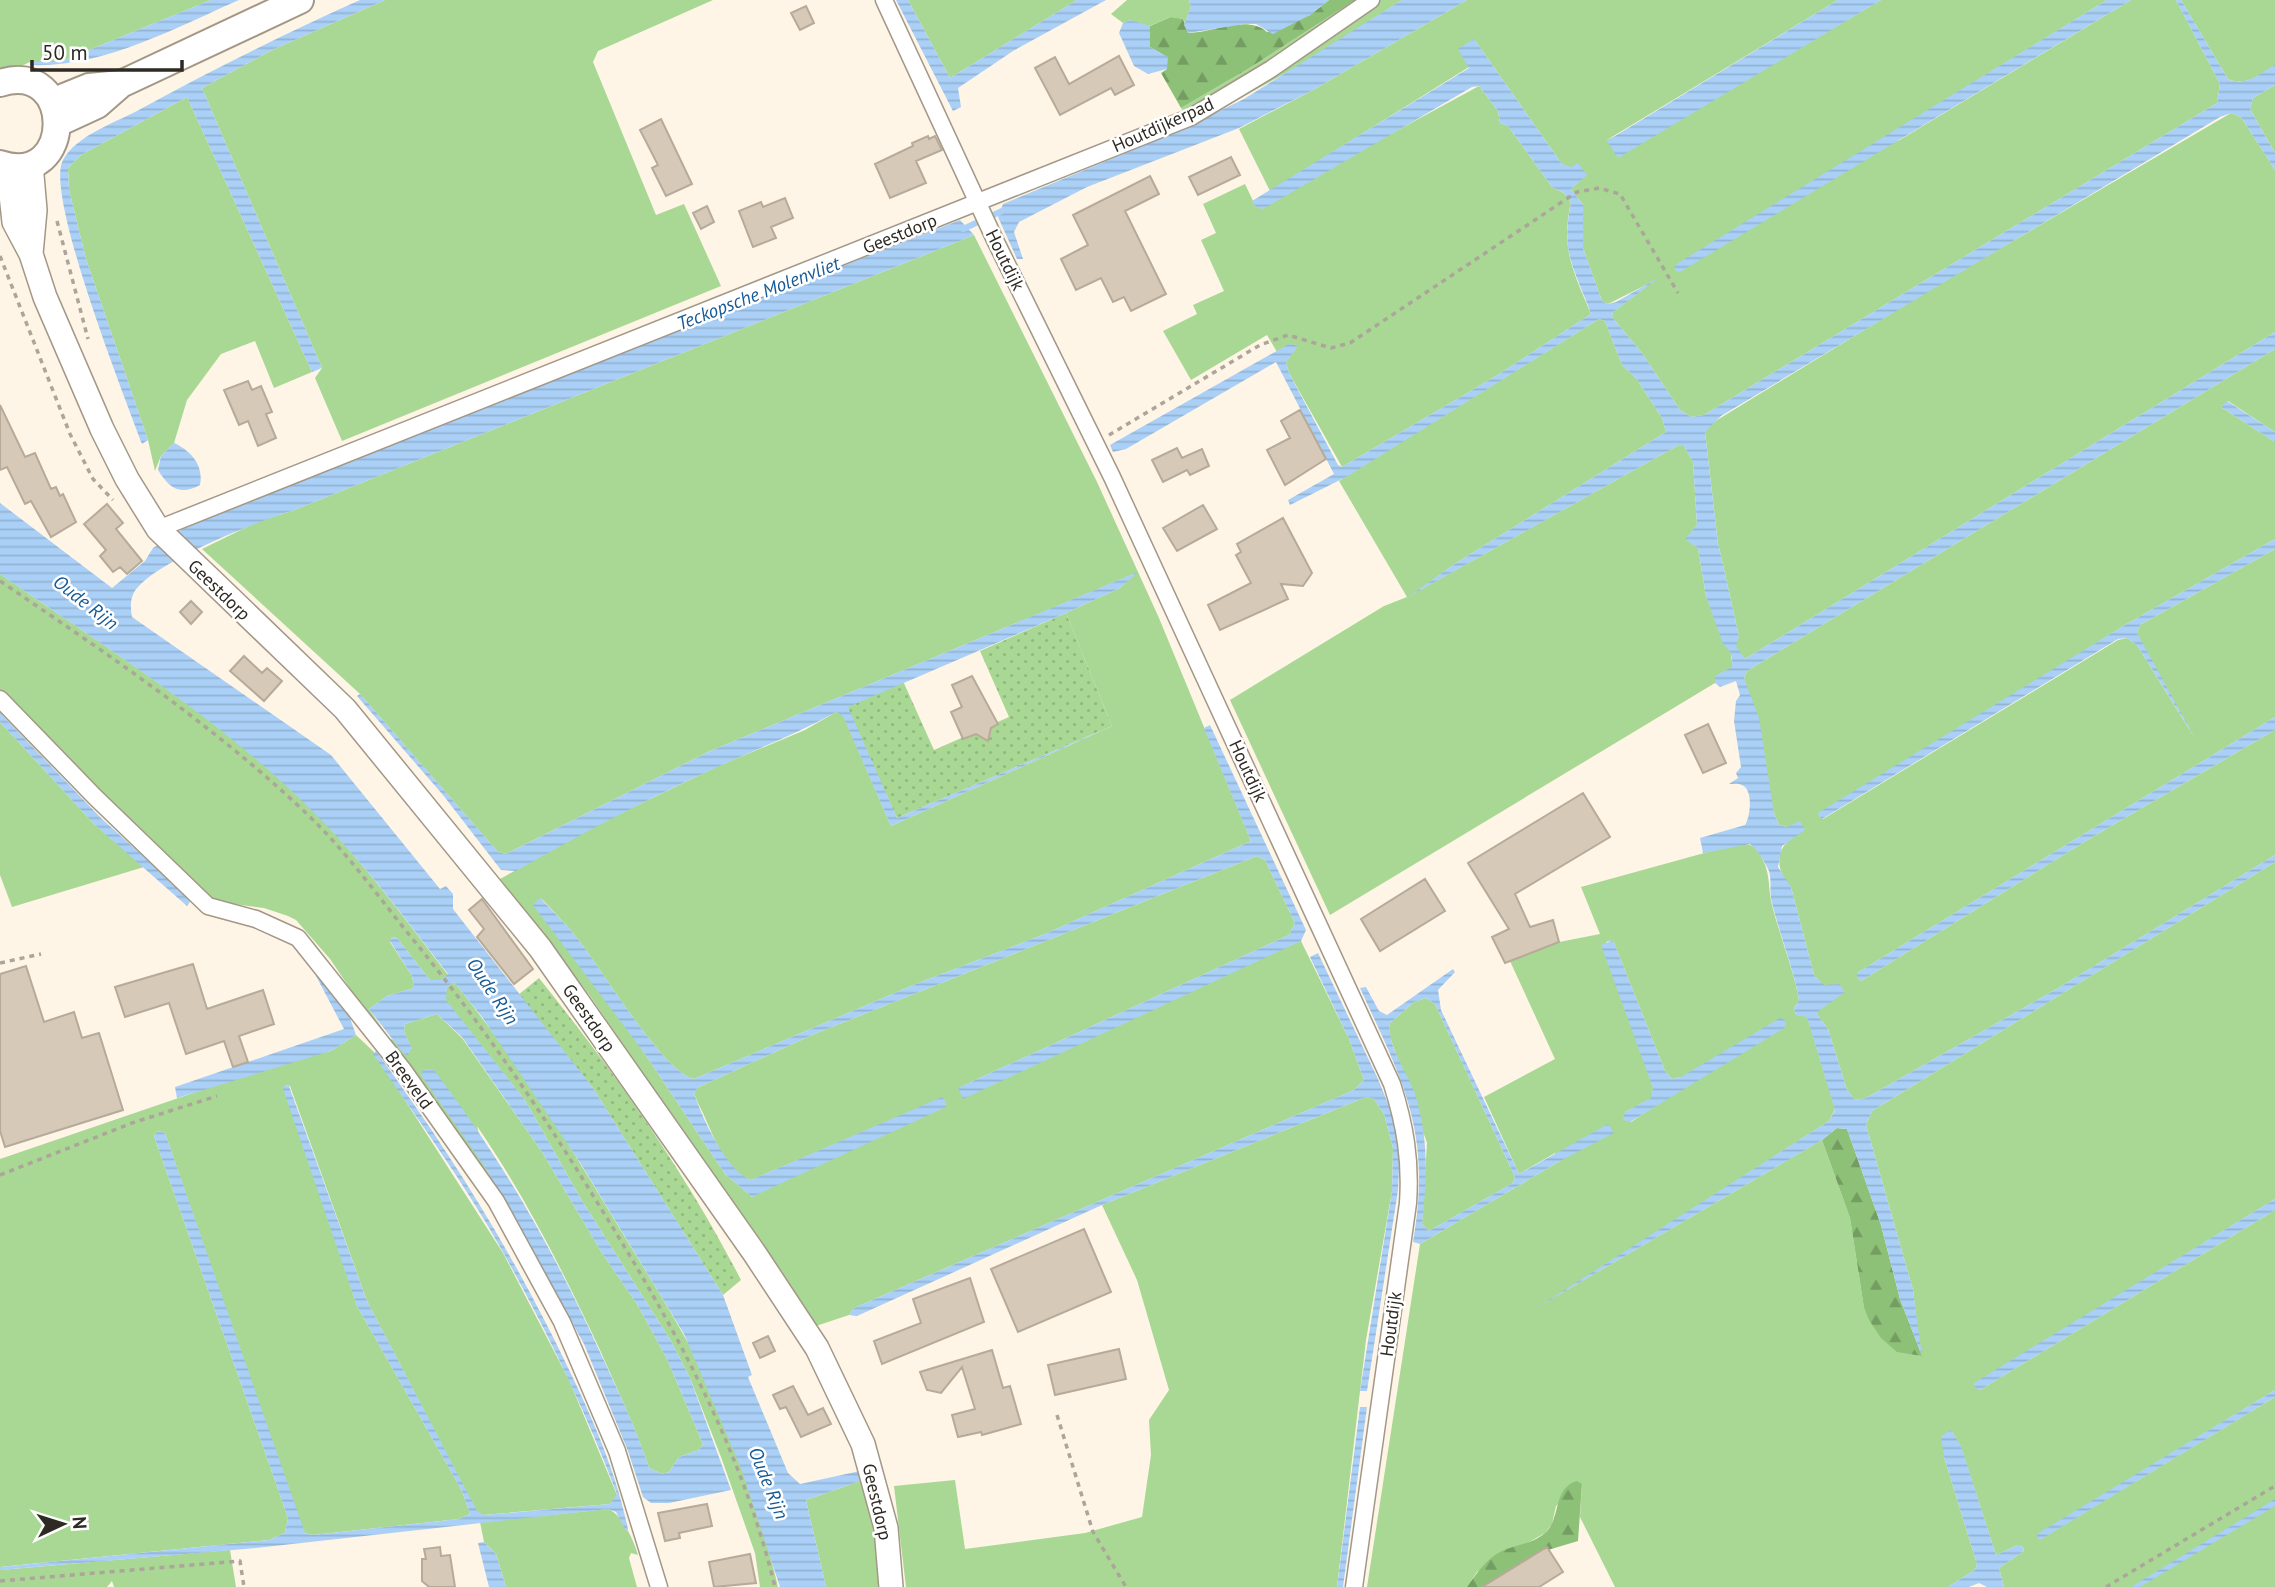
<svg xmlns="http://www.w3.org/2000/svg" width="2275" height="1587" font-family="'PT Sans',sans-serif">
<defs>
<pattern id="forest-firs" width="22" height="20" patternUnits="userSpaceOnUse" patternTransform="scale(1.75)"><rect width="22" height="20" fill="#8dc178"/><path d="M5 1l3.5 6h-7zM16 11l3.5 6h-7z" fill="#749d62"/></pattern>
<pattern id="park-dots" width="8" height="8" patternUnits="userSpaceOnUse" patternTransform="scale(1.75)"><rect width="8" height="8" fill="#a8d894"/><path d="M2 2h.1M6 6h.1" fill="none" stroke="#91ba7f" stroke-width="1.8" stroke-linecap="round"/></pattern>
<pattern id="water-rules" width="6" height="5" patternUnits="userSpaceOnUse" patternTransform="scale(1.75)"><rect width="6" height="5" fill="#aad0f7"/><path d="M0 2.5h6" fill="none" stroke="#93b3d3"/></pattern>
</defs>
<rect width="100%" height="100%" fill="#fef5e6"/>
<path fill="#a8d894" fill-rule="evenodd" d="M0,0H211L60,62H30L8,72L0,71Z
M385,0H713L598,51L593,62L656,215L684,204L721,286L342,441L315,378L322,368L202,88L272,50Z
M908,0H1077L950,78Z
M1127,0H1189L1191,7L1185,23L1183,19L1171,17L1147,27L1130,20L1123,23L1111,14Z
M1355,0H1402L1304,63L1194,124L1181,108L1248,69Z
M1467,0H1838L1607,140L1780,60L1881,0H2107L1893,132L1898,141L2131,0H2176L2220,84L2217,103L1704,415L1691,417L1680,410L1642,353L1612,317L1613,312L1654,281L1608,304L1602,301L1583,248V205L1571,189L1586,175L1562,164L1474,39L1469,67L1270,191L1239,129L1313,90Z
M2181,0H2275V65C2259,75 2246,87 2228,79Z
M2275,85V153L2250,109L2253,98Z
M1479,86L1498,111L1500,123L1508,126L1552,187L1564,193L1571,203C1560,248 1574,273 1591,314L1496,376L1342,467L1289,373L1286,362L1297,347L1289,345L1277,352L1267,335L1191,380L1163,331L1197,314L1193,305L1224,291L1201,240L1216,233L1203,204L1245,184L1256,207Z
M187,97L312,372L274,388L255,341L221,354L187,400L174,443L161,456L155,471L148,440L86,259L69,190L68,168L81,155Z
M2231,113L2241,117L2275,170V332L1745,659L1735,646L1739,636L1718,543L1705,432L1709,425L1933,288Z
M974,235L1097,482L1159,618L1251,841L1045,934L911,986L694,1079C664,1074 600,966 577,938C566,924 553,911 541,898L725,1174L752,1197L942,1098L751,1180C723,1171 711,1128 698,1103L694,1093L699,1087L812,1035L1257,856L1265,860L1295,923L1289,935L958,1088L1301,941L1349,1039L1364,1080L1354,1090L854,1308L849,1315L816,1326L590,996L500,879L601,823L716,767L805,730L836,712L843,715L891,826L1112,726L1066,613L1120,588L1136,573L708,752L506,854L498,852L360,694L202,549L259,521L292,511Z
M1599,319L1605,321L1622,365L1636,378L1662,418L1666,432L1453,565L1413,594L1677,446H1684L1693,462L1697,525L1686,539L1698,548L1706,596L1730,649L1733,667L1716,676L1715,683L1330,915L1230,700L1384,606L1407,597L1339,481Z
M2275,349V432L2228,401L2221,407L2275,442V539L2125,625L1819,817L1823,819L2118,640L2127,638L2137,645L2194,737L2140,641L2137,633L2140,625L2275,549V717L1857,973L1861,981L2089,839L2275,730V855L2060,987L1866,1098L1855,1100L1847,1090L1828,1029L1816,1013L1839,984L1824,986L1814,975L1791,887C1777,872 1774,853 1790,839L1787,827L1779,825L1774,813L1744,678L1747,671Z
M0,574C112,652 233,726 328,826C371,873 409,924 448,975L441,980H430L397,938L392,937L390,942L412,976L414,988L387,996L369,1009L389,1038L412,1049L404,1032L405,1024L437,1014L462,1038L542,1152L602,1253L637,1304L667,1359L703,1444L699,1450L679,1457L669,1472L662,1474L649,1468C636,1428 617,1389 600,1350C564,1273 525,1196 477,1126L487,1170L530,1243L525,1246L330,959L296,920L288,916L264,908L211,901L0,692Z
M0,722L95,825L144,867L12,907L0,875Z
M1737,844C1744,844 1751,843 1756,849C1772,870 1767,883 1772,905C1780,937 1793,967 1799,1000L1794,1008L1796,1015L1807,1016L1835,1109L1829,1121L1555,1297L1822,1140L1850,1218L1864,1308C1878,1341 1891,1343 1921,1356L1913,1290L1866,1125L1872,1111L2275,862V1199L1974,1384L1980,1390L2275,1210V1390L2037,1535L2041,1539L2275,1397V1587H2004L1999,1568L2024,1551L2023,1547L2018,1545L1996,1555L1961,1447L1951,1430L1944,1457L1977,1564L1975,1570L1948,1587H1615L1580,1517L1582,1484L1556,1506L1552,1524L1545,1533L1477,1572L1467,1587H1367L1420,1244L1560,1161L1555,1153L1519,1174L1484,1097L1555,1059L1510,961L1544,945L1600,934L1581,887ZM1613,940L1665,1071L1672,1079L1681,1077L1670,1096L1631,1122L1625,1112L1652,1098L1653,1088L1606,942Z
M454,982C516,1059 569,1144 620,1229C641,1264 663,1298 683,1334C724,1407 759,1505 778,1587H760L755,1553L721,1457L690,1378L671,1341L581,1199L525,1100L445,1000L447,987Z
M1426,998L1435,1004L1515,1177L1513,1183L1429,1231L1422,1224L1427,1143L1389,1034L1390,1023L1414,1002Z
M356,1035L374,1052L503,1253L569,1380L617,1495L610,1504L483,1515L477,1512L367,1301L290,1086L285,1085L357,1306L462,1491L470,1514L459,1519L313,1535L305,1533L300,1524L165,1133L158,1131L154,1136L288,1518L285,1533L269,1540L0,1567V1159L278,1064L331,1051Z
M1366,1097L1374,1099L1384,1114L1393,1148L1392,1191L1366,1340L1337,1587H906L894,1486L955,1480L965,1549L1085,1533L1142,1517L1151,1455L1149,1420L1169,1390L1137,1280L1102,1205Z
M863,1480L878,1554V1587H826L806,1500Z
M608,1509C622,1514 634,1541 638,1555L631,1553L629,1558L637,1587H506L496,1554L484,1542L480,1522Z
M230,1550L236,1587H114L112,1581L107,1587H0V1570Z"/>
<path fill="url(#forest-firs)" d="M1329,0H1355L1248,69L1181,108L1161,73L1167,69L1162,54L1150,47V26L1171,17L1183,19L1188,33C1212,33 1247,14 1267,32L1310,15Z
M1837,1128L1847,1129L1881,1225L1900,1299L1922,1356L1897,1352L1881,1338L1869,1320L1864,1308L1850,1218L1822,1140Z
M1577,1481L1582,1484L1578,1541L1548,1550L1490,1587H1467C1476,1574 1487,1558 1502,1551C1516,1545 1536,1543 1547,1531C1561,1516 1553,1488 1577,1481Z"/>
<path fill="url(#park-dots)" d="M1066,613L1112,726L897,818L847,707L903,681L934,750L1009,717L980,651Z
M539,978C615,1073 685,1171 741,1280L723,1295L593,1088L518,995Z"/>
<path fill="url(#water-rules)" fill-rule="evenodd" d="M211,0H239C173,29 102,68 30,65V62H60Z
M360,0H385L272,50L202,88L322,368L312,372L187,97L81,155L68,168L69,190L86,259L148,440L142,444C126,400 44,194 63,160C76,136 114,123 137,111C210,71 284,34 360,0Z
M896,0H908L950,78L1077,0H1106L1013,51L958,88L961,107L953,111Z
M1189,0H1329L1310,15L1273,34L1256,24H1245L1188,33L1184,25L1191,7Z
M1402,0H1467L1313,90L1239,128L1087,187L1019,222L1014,232L1023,259H1017L998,217L1003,204L1176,132L1244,99Z
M1838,0H1881L1618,158L1607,141Z
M2107,0H2131L1680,272L1675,271V265Z
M2176,0H2181L2228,79C2246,87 2259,74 2275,65V85L2253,98L2250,109L2275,153V170L2241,117L2231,113L2220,117L1721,416L1705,432L1718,543L1739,636L1736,646L1745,659L2275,332V349L1747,671L1744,678L1759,718L1774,813L1779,825L1787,827L1800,821L1805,830L1782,846L1778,867L1791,887L1814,975L1824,985L1839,984L1845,992L1816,1013L1828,1029L1847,1090L1855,1100L1866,1098L2060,987L2275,855V862L1872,1111L1866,1125L1913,1290L1922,1356L1900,1299L1881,1225L1847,1129L1837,1128L1822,1140L1533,1310L1829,1121L1835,1110L1807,1017L1796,1015L1794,1008L1799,1000C1793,966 1780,936 1772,903C1769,892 1772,881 1769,871C1765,862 1757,849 1750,844L1703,853L1700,838L1745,825C1750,818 1754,790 1742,785C1738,783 1733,784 1729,784L1738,778L1736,773L1741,767L1734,721L1736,701L1740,695L1736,681L1720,687L1715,683V676L1732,667C1733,657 1731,650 1723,644L1706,596L1698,548L1685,539L1697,525L1693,462L1684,446H1677L1408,597L1453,565L1666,432L1662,418L1636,378L1622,365L1605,321L1599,319L1348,476L1290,505L1288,500L1334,474L1276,362L1126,449L1113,452L1110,445L1289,344L1298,346L1286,362L1289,373L1338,465L1342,467L1496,376L1591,314C1575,269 1560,253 1571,203L1564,193L1552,187L1508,126L1500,123L1498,111L1479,86L1472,87L1263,209L1256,207L1252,201L1469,68L1458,49L1474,39L1562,164L1571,167L1578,163L1587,175L1571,189L1583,205V248L1602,301L1608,304L1616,302L1660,277L1613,312L1612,317L1642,353L1680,410L1691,417L1704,415L2217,103L2220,84Z
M1130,20L1150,26V47L1168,57L1167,69L1148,74L1134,66L1119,33L1123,23Z
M960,220L974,235L292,511C257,521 161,560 138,587C130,595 130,606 132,617L331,755L440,889L446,886L453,894V909L593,1088L723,1295L752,1375L748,1377L788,1473L800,1484L860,1471L863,1480L806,1500L826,1587H780L741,1468L684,1334L581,1164L482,1017L454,982L447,987L446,1000L525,1100L581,1199L671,1341L690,1378L731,1490L669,1503H651L643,1497L628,1451L584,1344L487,1170L421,1075L424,1069L434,1070C501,1158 553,1249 599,1350C617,1389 636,1427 649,1468L662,1474L669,1472L679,1457L699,1450L703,1444L667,1359L637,1304L602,1253L542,1152L462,1037L437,1014L405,1024L404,1032L412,1048L408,1055L404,1054L369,1009L387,996L414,988L412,976L390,941L392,937L397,938L430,980H441L448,974C409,924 371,872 327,826C232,726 112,652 0,574V503L112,588L145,561L153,548L189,525L254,501L348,459Z
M2227,401L2275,432V442L2221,407Z
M174,443C191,451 204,465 200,485C180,496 169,488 158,470L161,456Z
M2275,539V549L2140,625L2137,633L2195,738L2137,645L2127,638L2118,639L1822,819L1819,817L1818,813L2125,625Z
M1138,572L1120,588L1066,613L848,707L897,818L1112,726L891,826L843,716L836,712C797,734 756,749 715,768C647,799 581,834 516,871L501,870L443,795L357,696L360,694L498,852L506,854L708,752Z
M0,713L102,819L183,892L190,902L187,906L95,825L0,722Z
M2275,717V730L2089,839L1861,981L1857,978V973Z
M1210,725L1306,930L1301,941L963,1099L958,1088L1289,935L1295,923L1265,860L1257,856L812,1035L699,1087L694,1093C702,1118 727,1172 751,1180L942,1097L946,1102V1107L752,1197L725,1174L645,1054L533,905L540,898C553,911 566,924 577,938C600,966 664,1074 694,1079L911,986L1045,934L1251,841L1204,728Z
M1613,940L1665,1071L1672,1079L1681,1077L1780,1018L1785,1020L1786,1027L1630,1122L1623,1120L1625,1112L1651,1098L1653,1088L1601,945Z
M1318,953L1378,1079L1393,1116L1400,1147L1398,1190L1367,1391H1360L1392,1191L1393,1148L1384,1114L1374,1099L1366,1097L1102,1205L857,1316L849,1315L854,1308L1354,1090L1364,1080L1349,1039L1310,957Z
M1453,969L1455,972L1438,990L1441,1010L1519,1174L1608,1124L1614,1133L1560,1161L1420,1244L1413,1242C1432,1132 1404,1084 1360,988L1366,987L1379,1011L1387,1015ZM1426,998L1435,1004L1515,1177L1513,1183L1429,1231L1422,1224C1427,1178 1429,1139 1415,1094C1407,1071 1387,1047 1390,1023L1414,1002Z
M322,974L345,1004L356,1035L331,1051L177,1098L175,1087L344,1029L316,976Z
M376,1051C446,1147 502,1235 555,1341C585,1402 614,1462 628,1529L626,1531L616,1512L608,1509L256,1548L0,1570V1567L11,1566L269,1540L285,1533L288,1518L154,1136L158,1131L165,1133L305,1533L313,1535L459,1519L470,1514L462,1491L357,1306L283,1089L285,1085L289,1086L367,1301L477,1511L484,1515L610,1504L617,1494C586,1412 547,1331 504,1254C466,1185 418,1120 373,1054Z
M2275,1199V1210L1980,1390L1976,1389L1974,1383Z
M2275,1390V1397L2040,1540L2037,1538V1534Z
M1360,1407H1367L1343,1587H1337Z
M1951,1430L1961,1446L1996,1555L2018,1545L2023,1547L2024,1551L1999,1568L2004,1587H1987L1979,1583L1969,1587H1948L1975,1570L1977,1564L1944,1457L1941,1436Z
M2275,1499V1506L2140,1587H2131Z
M484,1542L496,1554L506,1587H489L478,1543Z"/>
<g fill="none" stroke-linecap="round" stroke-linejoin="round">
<path stroke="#aad0f7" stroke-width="6" d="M963,229L1004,210"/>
</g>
<path fill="#d7c9b8" stroke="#b7aa99" stroke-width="2" d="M806,6L814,23L800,30L791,13Z
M1119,56L1134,85L1115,95L1111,88L1060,115L1035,68L1055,57L1069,84Z
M661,119L692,184L666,196L652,168L658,165L640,130Z
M928,136L929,139L935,136L942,150L916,161L926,183L890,198L875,164L913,146L912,143Z
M1231,157L1240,175L1198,195L1189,177Z
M1150,176L1159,194L1125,211L1166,294L1131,311L1124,297L1113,302L1101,278L1076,290L1061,259L1088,245L1073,215Z
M785,198L793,218L771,227L776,238L753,247L739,211L761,202L763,207Z
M707,206L714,222L701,229L693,213Z
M248,381L252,390L261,386L272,412L266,414L276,438L258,446L248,421L239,425L224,390Z
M0,405L25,457L35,453L51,489L56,487L60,496L63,494L76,522L51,537L31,501L25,504L7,467L0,470Z
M1300,410L1326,459L1285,485L1267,450L1290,438L1281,421Z
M1177,448L1182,458L1202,449L1209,466L1190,475L1187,470L1163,482L1152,460Z
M107,504L123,523L116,529L142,561L127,574L120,567L113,572L100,556L106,550L84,524Z
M1203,505L1217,529L1177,551L1163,528Z
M1283,518L1312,573L1303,586L1281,584L1288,599L1220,630L1208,605L1251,583L1236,555L1241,552L1237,544Z
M191,601L202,612L191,624L180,612Z
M244,656L262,673L267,668L282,681L264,701L230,671Z
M972,676L998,724L991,728L988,741L976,734L963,739L951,712L962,707L952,685Z
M1708,724L1726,763L1703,773L1685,735Z
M1583,793L1610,837L1515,894L1530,927L1553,920L1559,942L1505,963L1492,937L1509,929L1468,863Z
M1425,879L1445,911L1380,951L1361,919Z
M482,899L533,969L514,984L477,937L484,929L469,910Z
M193,964L207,1009L263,990L274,1024L239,1036L248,1062L233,1067L224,1041L186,1054L169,1003L125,1017L115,987Z
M26,966L44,1022L74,1012L82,1038L99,1033L123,1110L5,1147L0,1131V974Z
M1084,1229L1111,1292L1018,1332L991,1269Z
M970,1278L984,1322L882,1364L874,1341L921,1323L913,1299Z
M768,1336L775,1351L760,1358L753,1343Z
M1119,1349L1126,1379L1055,1395L1048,1365Z
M992,1350L1003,1388L1010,1386L1021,1424L982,1435L981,1432L958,1437L952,1415L975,1409L962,1367L941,1393L927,1390L920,1372Z
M793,1386L808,1415L823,1408L831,1424L801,1437L786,1407L780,1409L773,1395Z
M707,1504L712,1526L679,1533L680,1538L665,1541L658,1513Z
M440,1547L441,1556L450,1555L455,1587H429L422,1581V1559H426L424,1549Z
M1547,1547L1563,1572L1539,1587H1482Z
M750,1554L756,1583L714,1587L709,1562Z"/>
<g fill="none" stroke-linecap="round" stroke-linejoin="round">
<defs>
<path id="minor" d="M884,0L995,240L1112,477L1392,1084C1405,1125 1411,1160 1408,1203L1354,1587
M158,529L1191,117L1271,69L1371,0
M0,699L95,797L208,906L256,919L298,938L404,1071L496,1201L562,1322L617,1451L659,1587"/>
<path id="secondary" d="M8,167L14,222L31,254L45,297L102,429L127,479L158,529L345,709L540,948L755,1254L817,1348L863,1444L886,1528L891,1587
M31,254L35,210L31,164"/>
<path id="primary" d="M0,83C76,59 75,189 0,164
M52,102L89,87L121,84
M58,123L97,105L121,84L300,0"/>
</defs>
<use href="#minor" stroke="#a39887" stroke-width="19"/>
<use href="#secondary" stroke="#a39887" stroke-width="26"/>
<use href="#primary" stroke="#a39887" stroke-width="30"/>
<path stroke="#aca599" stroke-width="3.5" stroke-dasharray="5 5" stroke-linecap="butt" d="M57,221L88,339
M0,256L70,434L93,479L113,500
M1109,435L1260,345L1288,335L1331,348L1350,343L1577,192L1599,188L1620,194L1678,293
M0,581C106,653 212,724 306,813C346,851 377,895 411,937C483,1025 546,1118 605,1215C678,1333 742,1451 775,1587
M0,963L41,954
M0,1175L132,1123L217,1096
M1057,1415L1093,1532L1126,1587
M0,1581L240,1561L244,1587
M2106,1587L2275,1486"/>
<use href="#minor" stroke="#fff" stroke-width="16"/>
<use href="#secondary" stroke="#fff" stroke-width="23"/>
<use href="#primary" stroke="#fff" stroke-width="26"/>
</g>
<g text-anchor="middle" stroke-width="5" stroke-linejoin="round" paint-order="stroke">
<g font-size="18" fill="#2e2a23" stroke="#fff">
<text transform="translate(1163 125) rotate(-24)" y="6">Houtdijkerpad</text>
<text transform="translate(900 234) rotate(-22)" y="6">Geestdorp</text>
<text transform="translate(1005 260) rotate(64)" y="6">Houtdijk</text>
<text transform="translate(219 590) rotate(44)" y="6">Geestdorp</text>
<text transform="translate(1248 771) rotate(65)" y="6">Houtdijk</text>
<text transform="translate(589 1018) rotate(55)" y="6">Geestdorp</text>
<text transform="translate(409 1080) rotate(54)" y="6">Breeveld</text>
<text transform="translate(1391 1324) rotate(-82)" y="6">Houtdijk</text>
<text transform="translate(877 1502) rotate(77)" y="6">Geestdorp</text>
</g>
<g font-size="19" font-style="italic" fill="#165a95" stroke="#fff">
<text transform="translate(758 293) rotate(-21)" y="7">Teckopsche Molenvliet</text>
<text transform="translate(86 602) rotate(38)" y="7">Oude Rijn</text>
<text transform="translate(493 991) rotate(56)" y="7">Oude Rijn</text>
<text transform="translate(769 1483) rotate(68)" y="7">Oude Rijn</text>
</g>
</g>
<g transform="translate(63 1524) rotate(86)" stroke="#ffffff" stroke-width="5" paint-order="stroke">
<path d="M0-5L12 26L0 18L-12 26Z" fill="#2e2a23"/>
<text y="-10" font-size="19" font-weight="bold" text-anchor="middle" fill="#2e2a23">N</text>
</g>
<path d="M32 60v10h150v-10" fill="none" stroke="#2e2a23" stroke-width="3.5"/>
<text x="42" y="60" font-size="21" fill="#2e2a23" stroke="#ffffff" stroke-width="5" paint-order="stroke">50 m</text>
</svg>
